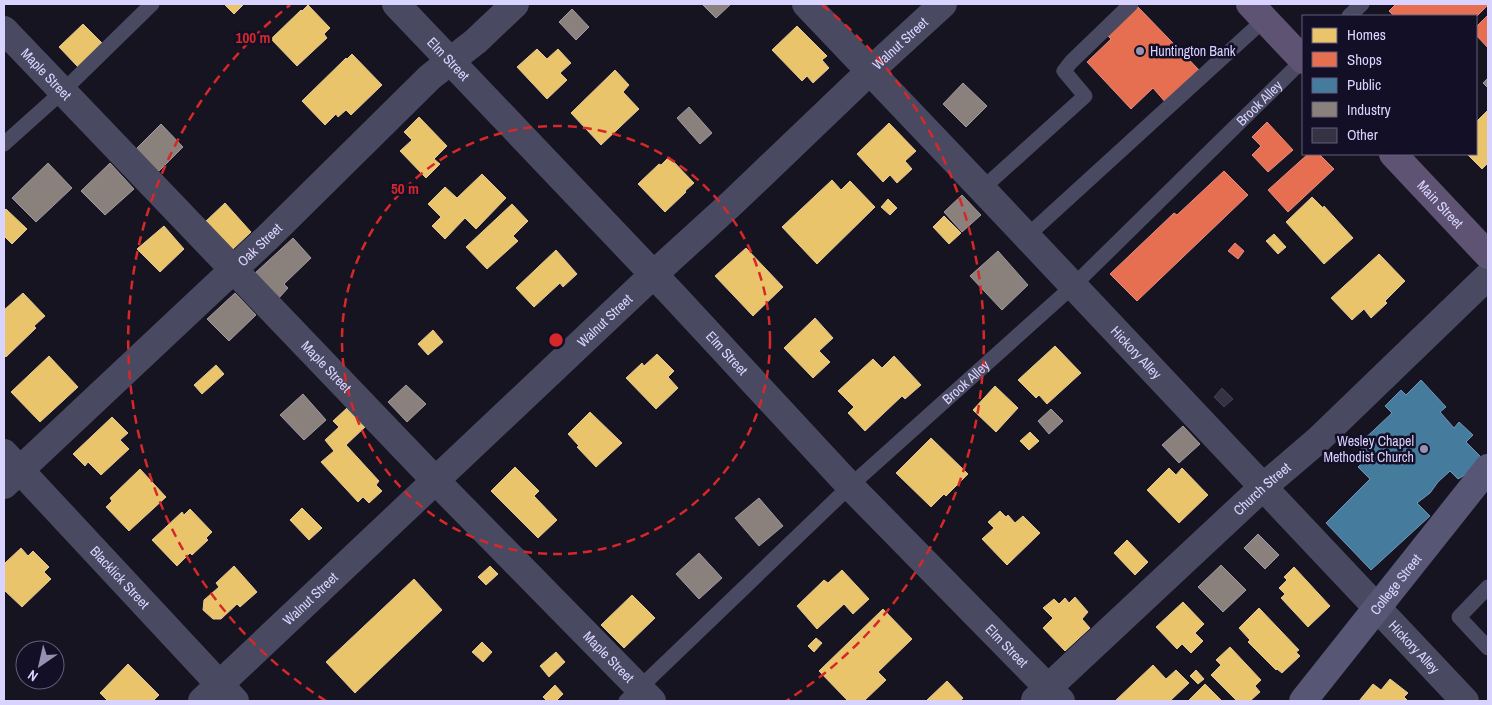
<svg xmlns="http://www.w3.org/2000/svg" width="1492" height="705" font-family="'Archivo Narrow',sans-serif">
<rect width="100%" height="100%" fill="#161421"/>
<path fill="#e9c46a" stroke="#e4c997" d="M224,4H244L234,14Z
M308,5L330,28L324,34L327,38L297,66L271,39L301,10L302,11Z
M83,24L102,43L78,67L59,47Z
M797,26L827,56L822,60L829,68L813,83L807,76L802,81L772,50Z
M537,49L547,59L558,49L571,63L560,73L567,80L547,99L517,67Z
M352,54L382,85L351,115L346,110L338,117L336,114L325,125L302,101L346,58L347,59Z
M615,70L629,85L623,92L639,109L601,145L571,113Z
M1488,110V163L1482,169L1468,155L1470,154H1476V122Z
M419,117L447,146L434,159L440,164L426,178L400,151L412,140L404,132Z
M889,123L916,151L905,161L912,169L897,183L890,175L883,182L857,154Z
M669,157L694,183L685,191L686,192L665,212L638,184L659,164L661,165Z
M482,174L506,198L476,229L465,218L445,239L432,226L441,217L428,204L445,187L457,198Z
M832,180L841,190L850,181L875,207L817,264L782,227Z
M1312,197L1323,208L1324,206L1353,238L1324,264L1286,222Z
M888,199L897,208L890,215L881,207Z
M225,203L251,232L232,250L205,222Z
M512,204L528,221L513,236L518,241L487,269L466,247Z
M6,209L27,229L12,244L4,236V211Z
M944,216L961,233L949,244L933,227Z
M164,226L184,249L160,272L137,249Z
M1274,234L1286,247L1278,254L1266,241Z
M746,248L783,287L753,316L715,276Z
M556,250L577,274L563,287L560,283L534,307L516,288Z
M1379,254L1405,281L1385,301L1387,303L1371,318L1364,309L1352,320L1331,298Z
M23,293L45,316L34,326L36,328L6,357L4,355V310Z
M815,318L833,338L819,351L830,362L813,378L784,348Z
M433,330L443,342L428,355L418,344Z
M1055,346L1081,373L1047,404L1039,395L1036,398L1018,380Z
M657,354L674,371L668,377L678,388L656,409L626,378L642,363L644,366Z
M49,356L78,387L40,422L11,392Z
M894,356L921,385L905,399L902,396L865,431L848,413L854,407L838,391L873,359L882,368Z
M216,365L224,374L202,394L194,385Z
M995,386L1018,408L996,432L973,410Z
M347,408L365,427L346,445L379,481L376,485L382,491L369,503L363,497L358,502L321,462L334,451L325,440L339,427L333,421Z
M590,412L622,443L596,467L577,447L579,446L568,434Z
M112,417L128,433L120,440L129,449L101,475L88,462L85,466L73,454Z
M1030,432L1039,441L1029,450L1020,441Z
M931,438L968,474L946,496L944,494L931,507L896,473Z
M515,467L539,491L534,496L557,520L538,538L491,491Z
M1169,468L1176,475L1182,468L1208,495L1179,523L1147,490Z
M140,469L166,497L129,531L106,507L112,501L110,498Z
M302,508L322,528L309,540L290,520Z
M190,509L212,532L206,538L208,540L192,555L190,553L177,566L152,540L182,512L184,515Z
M1000,511L1006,517L1008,515L1015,523L1023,516L1040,533L1007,565L982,539L994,528L988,522Z
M1127,540L1148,562L1135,575L1114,553Z
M21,548L28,556L33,551L49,567L44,572L51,579L22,607L4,590V562L5,563Z
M234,566L257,592L240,607L237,604L221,619H213L203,610L204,600L219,587L216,583Z
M490,566L498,574L486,585L478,577Z
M1294,567L1330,606L1308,627L1281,598L1285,594L1279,588L1287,580L1284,577Z
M842,570L869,599L853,614L844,604L817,629L797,606L824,580L828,583Z
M414,579L442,610L355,693L326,662Z
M632,595L655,618L624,648L601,625Z
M1075,597L1088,612L1082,619L1090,628L1065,651L1043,628L1053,618L1043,608L1054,599L1059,604L1065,598L1069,603Z
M1183,602L1204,624L1195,633L1203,641L1191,653L1182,644L1177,649L1156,627Z
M1259,608L1299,650L1296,652L1300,656L1282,673L1277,669L1276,670L1248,642L1250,640L1239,628Z
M883,609L912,639L878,672L886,680L864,701H848L819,671Z
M816,638L822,643L814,652L808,646Z
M482,642L492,652L483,662L472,652Z
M1230,647L1261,680L1255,686L1260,692L1250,701H1237L1211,675L1221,665L1216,660Z
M556,652L565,662L549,677L540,666Z
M128,664L159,695L153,701H108L100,693Z
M1153,665L1166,679L1176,670L1189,683L1170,701H1115Z
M1196,670L1204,679L1198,684L1190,676Z
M1390,679L1408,693L1404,697L1408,701H1359L1373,684L1381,690Z
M947,681L963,698L960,701H926Z
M1205,684L1222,701H1188Z
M555,685L563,694L556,701H547L543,697Z"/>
<path fill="#e76f51" stroke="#e38d85" d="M1396,4H1488V5L1476,17L1394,16L1389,11Z
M1137,6L1201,72L1167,104L1153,88L1131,109L1087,62L1111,39L1107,35Z
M1488,15V48L1476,35V27Z
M1267,122L1293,150L1268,172L1252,155L1261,146L1252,137Z
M1308,154H1319L1334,169L1288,212L1268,190Z
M1224,171L1248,195L1137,301L1110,274L1174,213L1177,215Z
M1235,243L1244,251L1238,259L1228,251Z"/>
<path fill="#457b9d" stroke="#7196ba" d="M1421,380L1446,407L1440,412L1454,428L1459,422L1473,435L1466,442L1481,457L1473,470L1458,479L1450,471L1438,482L1430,493L1417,503L1430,516L1371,570L1326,523L1370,479L1358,467L1369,456L1358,445L1392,413L1385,406L1401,390L1406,395Z"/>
<path fill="#8a817c" stroke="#a29aa3" d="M702,4H731L716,18Z
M572,9L589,27L576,40L559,22Z
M1488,78V88L1483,83Z
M963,83L987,106L966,127L943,104Z
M689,107L712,133L700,144L677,118Z
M161,124L183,147L158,172L136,149Z
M48,163L72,188L36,222L12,198Z
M110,163L134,189L105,215L81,191Z
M962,195L981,215L962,232L944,212Z
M293,238L311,258L284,284L288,288L278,299L254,274Z
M998,251L1028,285L1002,310L970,276Z
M235,293L256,315L229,341L207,319Z
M406,385L426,404L407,422L388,402Z
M303,394L326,420L304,440L280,415Z
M1051,409L1063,421L1049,434L1038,421Z
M1183,426L1200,444L1179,463L1162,445Z
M759,498L783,526L759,546L735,518Z
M1258,534L1279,555L1265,569L1244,548Z
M699,553L722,578L699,599L676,574Z
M1221,565L1246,590L1223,612L1198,587Z"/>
<path fill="#343243" stroke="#433f54" d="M1222,388L1233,399L1224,407L1214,397Z"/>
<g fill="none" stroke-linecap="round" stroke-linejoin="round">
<g stroke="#4a4962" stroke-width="15">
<path d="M1349,16L1362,4"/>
<path d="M4,144L62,92L152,4"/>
<path d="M982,189L1085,96L1064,71L1071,62L1131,4"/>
<path d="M1026,237L1265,19"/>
<path d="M1488,587L1459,617L1488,648"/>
<path id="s1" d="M626,701L850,486L1073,286L1303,60"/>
</g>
<g stroke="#4a4962" stroke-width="28">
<path id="s2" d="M396,4L674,296L850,486L1061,701"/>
<path id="s3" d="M806,4L982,189L1465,701"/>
<path id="s4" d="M4,30L435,480L652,701"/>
<path id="s5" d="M4,453L235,701"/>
<path id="s6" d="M4,485L267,238L430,77L476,41L515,4"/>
<path id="s7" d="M1035,700L1263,487L1317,441L1488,276"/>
<path id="s8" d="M202,701L654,274L733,202L870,71L943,4"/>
</g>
<path stroke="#575674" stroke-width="28" id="s9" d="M1303,701L1488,468"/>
<g stroke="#5e5373" stroke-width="28">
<path d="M1250,4L1303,60"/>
<path id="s10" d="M1393,154L1488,255"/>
</g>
</g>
<g fill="none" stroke="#d62828" stroke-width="2.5" stroke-dasharray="9 6">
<circle cx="556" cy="340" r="214"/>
<path d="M326 701A428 428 0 0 1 290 5M822 5A428 428 0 0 1 786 701"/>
</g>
<g fill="#9591b1" stroke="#130f26" stroke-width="2">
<circle cx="1140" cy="51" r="5"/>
<circle cx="1424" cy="449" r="5"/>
</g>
<g text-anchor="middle" stroke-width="5" stroke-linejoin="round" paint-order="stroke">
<g font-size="14" fill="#d9d4ff" stroke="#130f26">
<text dy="5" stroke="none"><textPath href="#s8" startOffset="959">Walnut Street</textPath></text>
<text dy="5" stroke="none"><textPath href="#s2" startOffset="76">Elm Street</textPath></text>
<text dy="5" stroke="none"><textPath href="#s4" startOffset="61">Maple Street</textPath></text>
<text dy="5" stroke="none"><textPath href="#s1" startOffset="871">Brook Alley</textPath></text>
<text dy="5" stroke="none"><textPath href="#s10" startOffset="69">Main Street</textPath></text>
<text dy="5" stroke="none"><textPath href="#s6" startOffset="351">Oak Street</textPath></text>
<text dy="5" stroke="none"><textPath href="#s8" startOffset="554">Walnut Street</textPath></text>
<text dy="5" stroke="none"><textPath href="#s3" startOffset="480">Hickory Alley</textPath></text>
<text dy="5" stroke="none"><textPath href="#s2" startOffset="481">Elm Street</textPath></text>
<text dy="5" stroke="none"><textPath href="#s4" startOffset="466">Maple Street</textPath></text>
<text dy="5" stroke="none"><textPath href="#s1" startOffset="466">Brook Alley</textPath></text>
<text dy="5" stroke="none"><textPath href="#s7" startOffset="310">Church Street</textPath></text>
<text dy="5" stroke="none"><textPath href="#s5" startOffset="170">Blacklick Street</textPath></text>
<text dy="5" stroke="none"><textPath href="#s9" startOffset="149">College Street</textPath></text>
<text dy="5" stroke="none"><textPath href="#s8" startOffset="149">Walnut Street</textPath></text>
<text dy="5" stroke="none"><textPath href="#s2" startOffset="886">Elm Street</textPath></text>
<text dy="5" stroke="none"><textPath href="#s3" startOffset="885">Hickory Alley</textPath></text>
<text dy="5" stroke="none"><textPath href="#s4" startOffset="871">Maple Street</textPath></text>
</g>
<g font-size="14" fill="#d9d4ff" stroke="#130f26" text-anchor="start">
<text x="1150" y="56">Huntington Bank</text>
<text x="1414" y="446" text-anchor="end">Wesley Chapel<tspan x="1414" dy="16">Methodist Church</tspan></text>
</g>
</g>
<circle cx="556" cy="340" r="8" fill="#d62828" stroke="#130f26" stroke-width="2.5"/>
<g font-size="15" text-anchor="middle" font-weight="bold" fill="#d62828" stroke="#130f26" stroke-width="5" stroke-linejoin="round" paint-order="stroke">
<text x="253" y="43">100 m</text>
<text x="405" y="194">50 m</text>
</g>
<rect width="1492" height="705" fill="none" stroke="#d9d4ff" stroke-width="10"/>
<rect x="1302" y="15" width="175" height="140" fill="#130f26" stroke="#625e7d"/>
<rect x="1312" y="28" width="25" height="15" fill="#e9c46a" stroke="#625e7d"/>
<text x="1347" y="40" font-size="15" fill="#d9d4ff">Homes</text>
<rect x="1312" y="52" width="25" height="15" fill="#e76f51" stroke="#625e7d"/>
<text x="1347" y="65" font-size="15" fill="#d9d4ff">Shops</text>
<rect x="1312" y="78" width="25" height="15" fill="#457b9d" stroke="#625e7d"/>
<text x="1347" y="90" font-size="15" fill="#d9d4ff">Public</text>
<rect x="1312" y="102" width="25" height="15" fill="#8a817c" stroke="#625e7d"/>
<text x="1347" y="115" font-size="15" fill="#d9d4ff">Industry</text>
<rect x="1312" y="128" width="25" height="15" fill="#343243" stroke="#625e7d"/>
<text x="1347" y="140" font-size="15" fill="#d9d4ff">Other</text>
<g transform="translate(40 665) rotate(214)"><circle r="24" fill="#130f26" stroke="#625e7d"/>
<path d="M0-4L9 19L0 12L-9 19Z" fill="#9591b1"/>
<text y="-8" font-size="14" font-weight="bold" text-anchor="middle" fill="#d9d4ff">N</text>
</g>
</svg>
